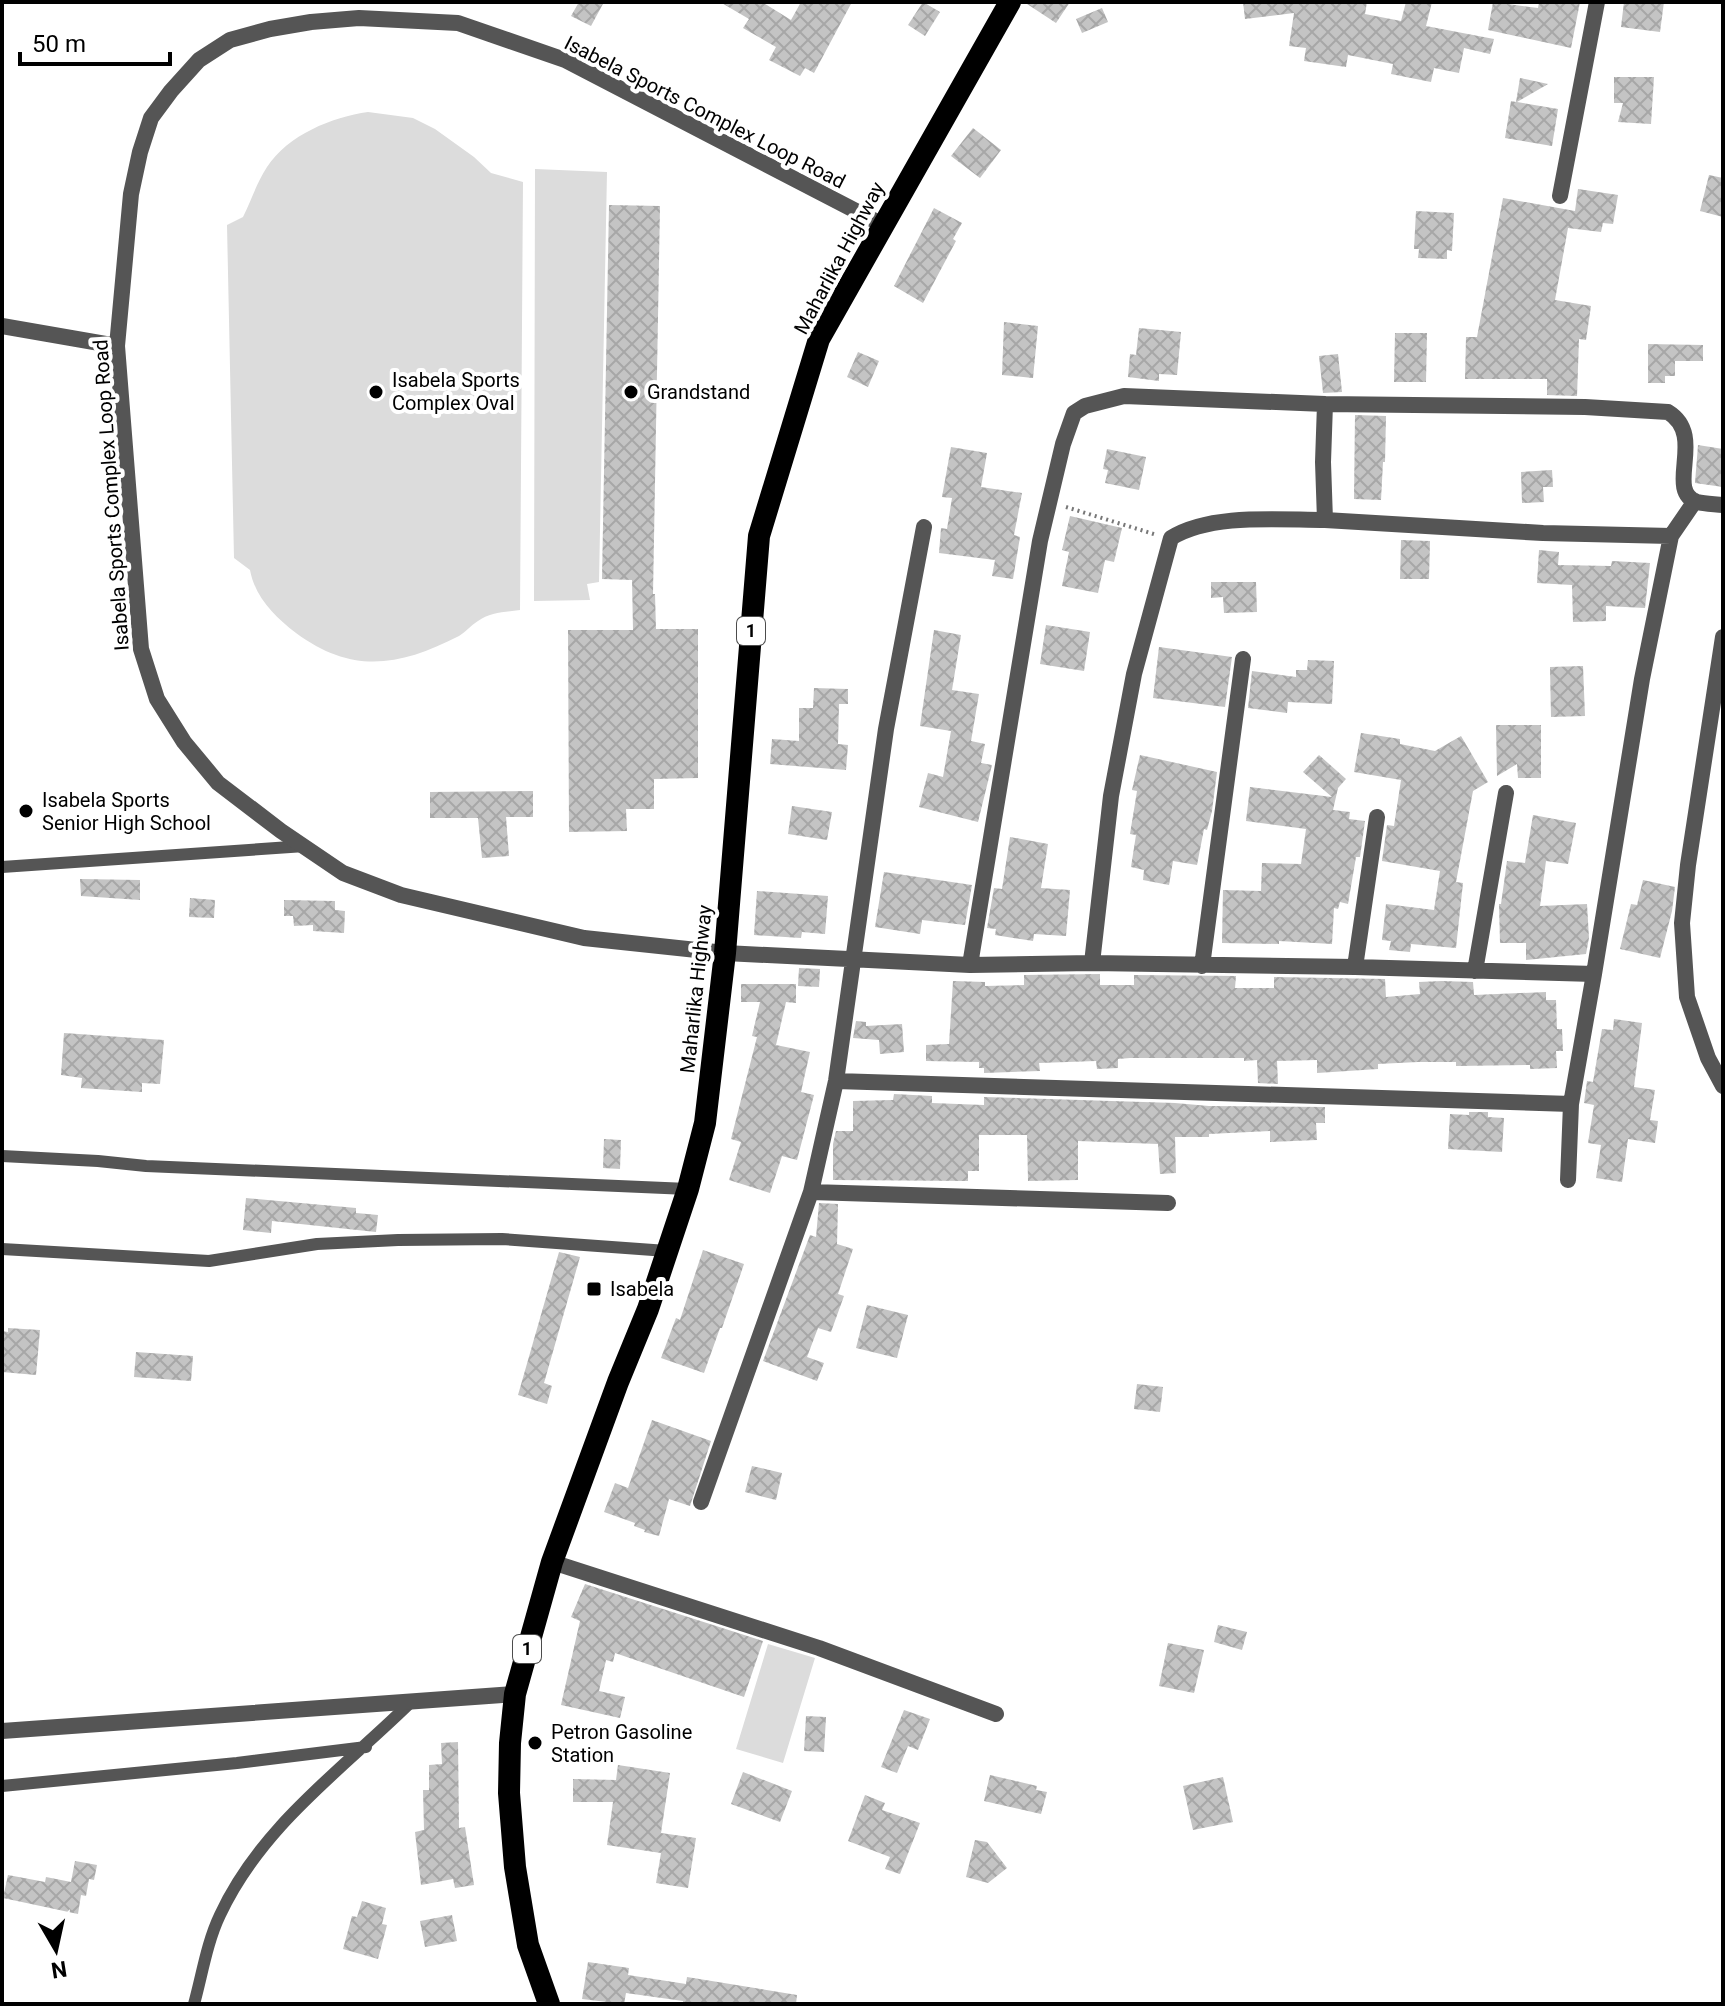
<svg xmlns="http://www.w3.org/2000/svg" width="1725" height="2006" font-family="Roboto,sans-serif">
<defs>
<pattern id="building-cross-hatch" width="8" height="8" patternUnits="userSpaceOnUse" patternTransform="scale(2)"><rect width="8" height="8" fill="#c4c4c4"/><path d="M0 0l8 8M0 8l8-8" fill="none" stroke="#a7a7a7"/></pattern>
</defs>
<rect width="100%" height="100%" fill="#fff"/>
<path fill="#dcdcdc" d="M368,112L413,118L435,129L474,157L491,173L523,182L520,610C506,612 490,612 478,621C471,625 466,632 459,636C400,666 353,675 296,633C275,617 255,597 250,570L234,558L227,225L243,217C251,201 257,182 267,167C288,135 332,117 368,112Z
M535,169L607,172L599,582L587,584L590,600L534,601Z
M768,1644L815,1658L783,1763L736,1749Z"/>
<path fill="url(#building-cross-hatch)" d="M579,2H604L591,26L571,16Z
M720,2H762L791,20L801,2H852L814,73L805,68L800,76L769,60L776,47L743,28L749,19Z
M923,2L940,12L925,36L908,25Z
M1024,2H1070L1056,23Z
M1243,2H1367L1365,14L1401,21L1406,2H1432L1426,26L1494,39L1490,54L1464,48L1459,73L1434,68L1431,82L1391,74L1393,64L1348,55L1346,67L1304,61L1306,48L1289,46L1294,13L1245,19Z
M1493,2L1538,8L1539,2H1580L1571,48L1488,30Z
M1624,2H1664L1660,32L1621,27Z
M1102,8L1108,22L1082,33L1076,19Z
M1614,77H1654L1651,124L1618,122L1623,103H1614Z
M1520,78L1548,84L1517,102L1558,109L1552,146L1505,138L1511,101L1516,102Z
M973,128L1001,150L980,178L951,156Z
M1709,175L1723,178V217L1700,211Z
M1578,189L1618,195L1613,224L1603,223L1601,232L1568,228L1555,300L1591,306L1586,340L1579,339L1577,396L1547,395V379H1465L1466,337H1477L1503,198L1575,211Z
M609,205L660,206L653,594H655L656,629H698V778L654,779V809H626L627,831L569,832L568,630H633L632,580L602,579Z
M934,208L962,223L953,239L956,241L923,303L894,286Z
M1416,211L1454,213L1452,251L1447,250V259L1418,258L1419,249H1414Z
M1004,322L1038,326L1033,378L1002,375Z
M1139,328L1181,332L1177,375L1159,374V381L1128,377L1130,354L1136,355Z
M1395,333H1427L1426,382H1394Z
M1648,344L1703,345V361H1675V376H1665V383H1648Z
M858,352L879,361L868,387L847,377Z
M1338,354L1342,392L1323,393L1319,356Z
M1355,415L1386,416L1385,462H1383L1381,500L1354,499Z
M1698,445L1723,449V487L1695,483Z
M951,447L987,453L981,487L1022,493L1014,535L1020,537L1013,579L992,576L995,560L939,553L941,528L947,529L952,498L942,497Z
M1107,449L1146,457L1139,490L1105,483L1108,470L1103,469Z
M1552,470L1553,487H1543L1544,502L1522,503L1521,472Z
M1070,516L1122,528L1114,562L1105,560L1098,593L1062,586L1069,552L1062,550Z
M1401,540L1430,541L1429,579H1400Z
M1539,550L1559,552L1558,565L1611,566L1612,561L1650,563L1645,608L1606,606V621L1573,622L1572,585L1537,583Z
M1211,582H1256L1257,612L1224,613L1223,597L1211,598Z
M1046,625L1090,632L1084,671L1040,664Z
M934,630L961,635L952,690L979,694L971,741L985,744L981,763L992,765L978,822L919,807L928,773L943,777L951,731L920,726Z
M1159,647L1232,657L1225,707L1153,698Z
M1308,660L1334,661L1332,704L1288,702L1287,713L1248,708L1252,671L1296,677V670H1307Z
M1583,666L1585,716L1551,717L1550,667Z
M814,688L848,689V704H839L838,744L848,745L846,770L770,764L772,739L799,741V708H813Z
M1496,725H1541V778H1518L1517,764L1497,776Z
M1361,733L1400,739V744L1435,751L1461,736L1488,782L1473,791L1456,882L1463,883L1456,948L1411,944L1410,952L1389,950L1391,941L1382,940L1386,904L1434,910L1440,871L1382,861L1387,825L1394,826L1401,780L1354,772Z
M1140,755L1217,772L1212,811L1207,830L1204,829L1197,865L1173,861L1169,885L1143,880L1144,870L1131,867L1136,835L1130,834L1137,791L1132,790Z
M1319,755L1346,779L1338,788L1333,810L1350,812L1349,819L1365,821L1360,857H1356L1348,904L1340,902L1338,909L1334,908L1332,944L1279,941V944L1222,943L1223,890L1261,891L1262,863L1301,864L1306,829L1246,821L1250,787L1332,797L1303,772Z
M533,791V817H506L509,856L482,858L478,818H430V792Z
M792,806L832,812L827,840L788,834Z
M1533,815L1576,823L1568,864L1546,861L1540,906L1587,904L1589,938L1586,954L1526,960V943H1500L1499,904H1501L1507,861L1525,863Z
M1010,837L1048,844L1041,888L1070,890L1066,936L1034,934L1033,941L995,935L996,929L987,928L994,888L1002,889Z
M884,872L972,885L965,925L922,920L920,934L875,927Z
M80,879L140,880V900L81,896Z
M1643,880L1675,887L1672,911L1660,958L1620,949L1631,904L1637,905Z
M757,891L828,896L825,934L802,932L801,938L754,935Z
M190,898L215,900L214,918L189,917Z
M284,900L335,901V910L345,911L344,933L313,931V925L294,926L293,916H284Z
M799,968L820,969L819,987L798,986Z
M1100,974V985H1134V975L1236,976L1235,988H1274V977L1385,979L1386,997L1420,994L1419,982L1442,981L1473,982L1474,995L1546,992V1000H1556L1557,1029H1562L1563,1051H1556L1557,1068L1530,1069V1065L1456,1066V1062H1418L1378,1064V1069L1317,1073V1060L1277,1061L1278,1084L1258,1083L1257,1060L1244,1061V1058H1130L1118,1059V1068L1097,1069L1096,1061L1039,1063L1040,1071L984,1073V1068H979V1062L926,1061V1045L949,1044L953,981L985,982V986L1024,985V975Z
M741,984H796V1003L786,1002L776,1045L810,1052L801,1092L814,1095L797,1160L782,1156L770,1193L729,1180L741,1142L731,1139L757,1037L752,1036L760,1002H741Z
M1614,1019L1642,1023L1634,1087L1655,1090L1650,1120L1658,1121L1655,1143L1628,1139L1622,1182L1596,1178L1601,1145L1588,1143L1594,1105L1584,1103L1587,1081L1593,1082L1602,1029L1613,1030Z
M856,1021L866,1022V1026L902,1024L904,1052L880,1054L879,1040L853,1038Z
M64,1033L164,1040L160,1084L142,1083V1092L81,1088L82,1078L61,1075Z
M894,1094L932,1096V1103L984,1105V1097L1175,1103L1209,1106L1325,1107V1123H1316L1317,1140L1270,1142V1131L1209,1134V1137H1175L1176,1173L1160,1174L1158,1144L1078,1141V1180L1028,1181L1027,1135H979V1171H968V1181L833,1180V1144L836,1131H853V1101L893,1100Z
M1469,1112H1488V1117L1504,1118L1502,1152L1448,1149L1450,1114L1469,1115Z
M604,1139L621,1140L620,1169L603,1168Z
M246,1198L356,1208V1213L378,1215L376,1232L272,1221L271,1233L243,1230Z
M819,1203L838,1204L837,1244L853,1249L838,1294L844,1296L831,1332L818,1328L807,1357L824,1363L817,1381L763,1361L810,1235L816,1237Z
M703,1250L744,1264L722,1328H720L704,1373L661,1358L676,1318L680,1320Z
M559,1252L580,1257L544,1383L552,1386L547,1404L518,1395Z
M867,1305L908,1315L897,1358L856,1348Z
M8,1328L40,1330L36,1375L2,1372V1331L8,1332Z
M136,1352L193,1356L191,1381L134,1377Z
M1137,1384L1163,1387L1160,1412L1134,1409Z
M652,1420L711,1441L690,1506L669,1499L659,1536L644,1532L645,1530L634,1526L635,1523L604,1512L615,1483L628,1488Z
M752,1466L782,1473L776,1500L745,1492Z
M585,1584L763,1641L744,1697L615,1653L613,1662L606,1660L599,1691L625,1697L620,1718L561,1705L580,1621L571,1617Z
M1218,1625L1247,1632L1242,1650L1214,1642Z
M1168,1643L1204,1650L1194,1693L1159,1686Z
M904,1710L930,1719L918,1750L908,1746L897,1773L881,1767Z
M806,1716L826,1717L824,1752L804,1751Z
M458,1742L459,1828L465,1827L474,1885L455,1888L453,1879L421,1885L415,1832L424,1830L423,1790H429V1765L442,1764L441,1743Z
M618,1765L670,1773L661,1833L696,1838L688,1888L656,1883L661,1853L607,1845L613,1802H573V1779L616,1780Z
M743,1772L792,1791L780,1822L731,1804Z
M990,1775L1037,1786L1036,1790L1047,1792L1041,1814L984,1801Z
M1223,1777L1233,1822L1193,1830L1183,1786Z
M865,1795L885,1803L882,1810L920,1823L900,1874L885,1869L890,1857L848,1841Z
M975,1840L987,1842L1007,1868L988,1883L966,1877Z
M75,1861L97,1865L94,1880L89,1879L86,1896L81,1895L78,1914L3,1898L8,1875L45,1882L46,1877L71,1882Z
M362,1901L386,1908L382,1924L387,1925L378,1959L343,1949L352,1916L357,1917Z
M452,1915L457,1941L425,1947L420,1921Z
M588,1962L629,1968L628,1975L686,1984L687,1977L797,1995L796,2004H683V2001L626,1993L624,2004L582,1999Z"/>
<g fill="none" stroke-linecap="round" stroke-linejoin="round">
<path stroke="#777" stroke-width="4" stroke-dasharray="2 4" stroke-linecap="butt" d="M1066,507L1157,535"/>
<path stroke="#555" stroke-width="12" d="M2,867L305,846
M2,1156L98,1161L146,1166L688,1189
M2,1249L209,1261L317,1244L398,1240L502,1239L667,1251
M2,1786L237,1763L366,1747
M194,2004C202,1975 207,1942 220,1915C262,1825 343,1769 412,1701"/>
<path stroke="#555" stroke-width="16" d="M1560,196L1597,2
M883,225L565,60L458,23L359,18L311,22L270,29L230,40L199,60L171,91L151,118L140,152L131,194L117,346L141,649L157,699L184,742L218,783L281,831L343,873L401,895L584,938L725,953L970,965L1092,963L1355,967L1594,974
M2,326L117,346
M1325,520L1543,533L1671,536
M1723,637L1688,865L1682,923L1687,997L1708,1058L1723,1086
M1092,963L1111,796L1134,674L1171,538C1211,513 1279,520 1325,520L1323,462L1325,404L1585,407L1668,412C1707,436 1664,490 1697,502C1705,504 1715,504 1723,505
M970,965L1040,541L1063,444L1074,413L1085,406L1124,396L1325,404
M1202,966L1243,659
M1355,967L1377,817
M1475,971L1506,793
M836,1081L1571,1104
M1568,1180L1571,1104L1594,974L1642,679L1671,536L1695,501
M811,1192L1168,1203
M701,1502L811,1192L836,1081L886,729L924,527
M552,1562L819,1648L996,1714"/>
<path stroke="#555" stroke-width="16" d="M2,1731L515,1694"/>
<path stroke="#000" stroke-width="22" d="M549,2004L528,1945L515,1867L509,1793L510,1743L515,1694L552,1562L618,1382L648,1309L688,1189L705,1123L725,953L759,536L819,339L1010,2"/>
</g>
<g fill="#000" stroke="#fff" stroke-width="3">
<circle cx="376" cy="392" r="8"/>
<circle cx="631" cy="392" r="8"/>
<circle cx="26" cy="811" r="8"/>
<rect x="586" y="1281" width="16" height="16" rx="4"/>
<circle cx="535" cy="1743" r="8"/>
</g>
<g text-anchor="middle" stroke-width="8" stroke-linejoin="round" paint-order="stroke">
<g fill="#fff" stroke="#4c4c4c" stroke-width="2">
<rect x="737" y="617" width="28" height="28" rx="6"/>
<rect x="513" y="1635" width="28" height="28" rx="6"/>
</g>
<g font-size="18" font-weight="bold" fill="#000">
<text x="751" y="637">1</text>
<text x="527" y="1655">1</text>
</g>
<g font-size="20" fill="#000" stroke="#fff">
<text transform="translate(705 112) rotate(27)" y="7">Isabela Sports Complex Loop Road</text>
<text transform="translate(839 258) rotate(-62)" y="7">Maharlika Highway</text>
<text transform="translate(111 495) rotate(-94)" y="7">Isabela Sports Complex Loop Road</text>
<text transform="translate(696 989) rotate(-84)" y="7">Maharlika Highway</text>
</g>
<g font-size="20" fill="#000" stroke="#fff" text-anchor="start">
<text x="392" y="387">Isabela Sports<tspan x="392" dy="23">Complex Oval</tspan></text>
<text x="647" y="399">Grandstand</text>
<text x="42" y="807">Isabela Sports<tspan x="42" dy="23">Senior High School</tspan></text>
<text x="610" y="1296">Isabela</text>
<text x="551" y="1739">Petron Gasoline<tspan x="551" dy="23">Station</tspan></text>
</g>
</g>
<rect width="1725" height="2006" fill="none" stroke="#000000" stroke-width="8"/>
<g transform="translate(56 1950) rotate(171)" stroke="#ffffff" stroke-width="6" paint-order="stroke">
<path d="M0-6L14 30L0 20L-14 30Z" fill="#000000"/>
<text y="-12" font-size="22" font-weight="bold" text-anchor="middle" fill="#000000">N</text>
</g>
<path d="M20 52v12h150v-12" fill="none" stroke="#000000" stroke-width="4"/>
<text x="32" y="52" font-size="24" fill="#000000" stroke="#ffffff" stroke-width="6" paint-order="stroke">50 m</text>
</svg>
